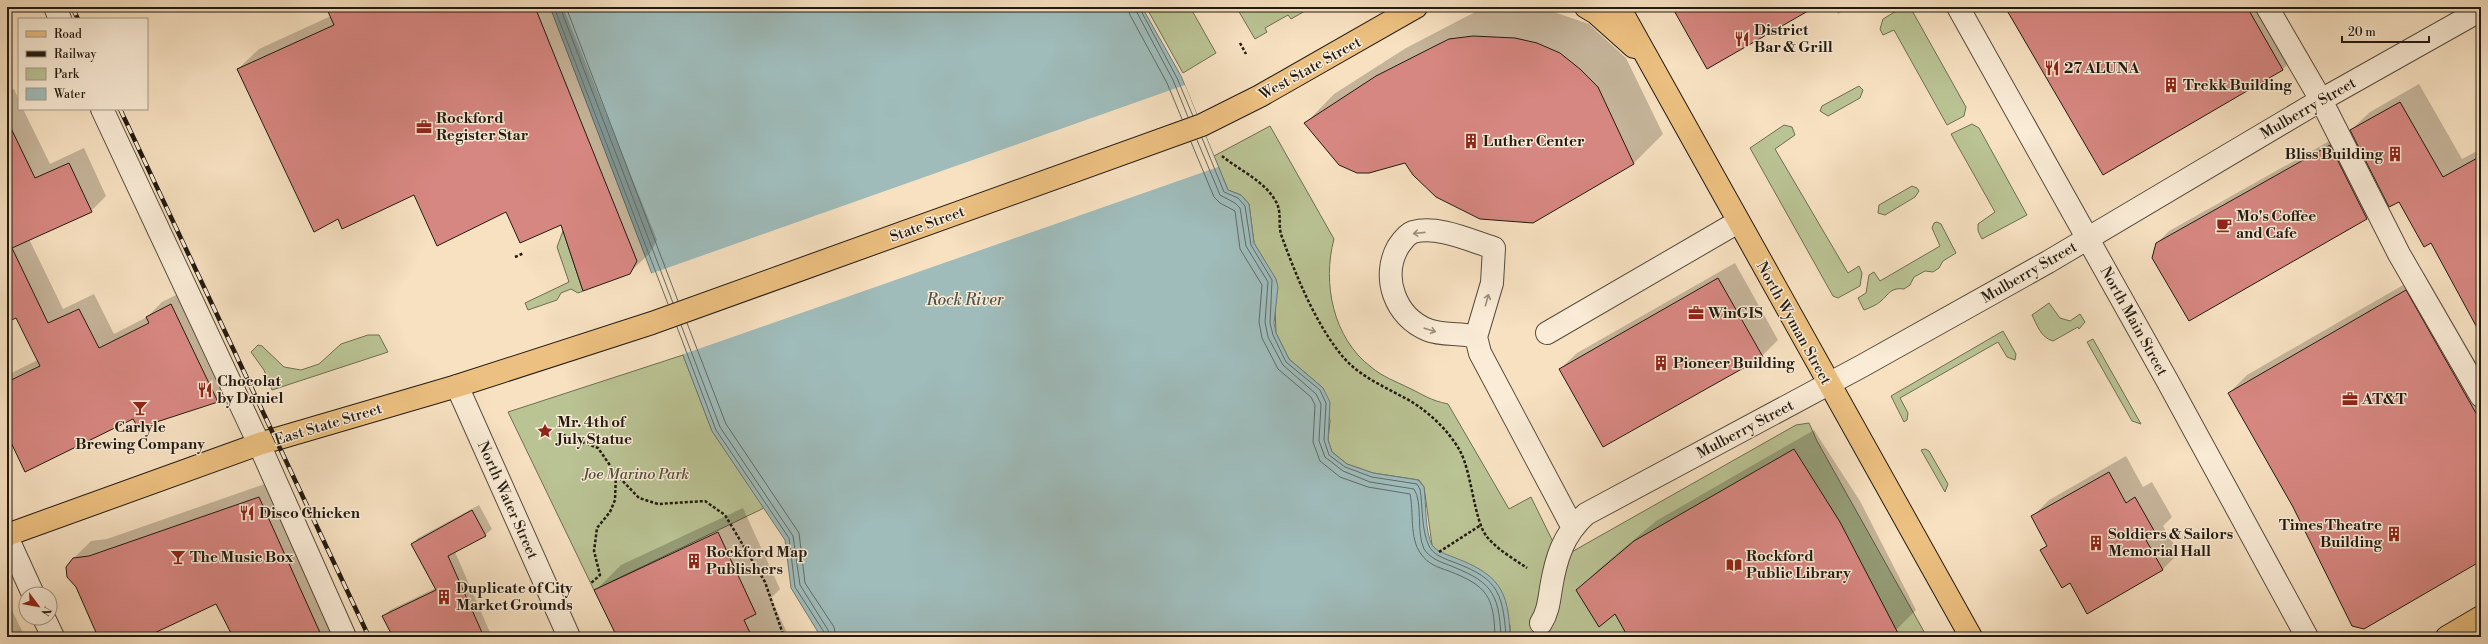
<svg xmlns="http://www.w3.org/2000/svg" width="2488" height="644" font-family="'Libre Bodoni',serif">
<rect width="100%" height="100%" fill="#f7e1c1"/>
<filter id="stains"><feTurbulence type="fractalNoise" baseFrequency=".005" numOctaves="4"/><feColorMatrix values="0 0 0 0 .2 0 0 0 0 .09 0 0 0 0 .02 0 0 0 .5 -.17"/></filter>
<radialGradient id="worn" r=".72"><stop offset=".6" stop-color="#630" stop-opacity="0"/><stop offset="1" stop-color="#630" stop-opacity=".3"/></radialGradient>
<path fill="#bac394" stroke="#6e6e52" d="M1146,7H1190L1216,53L1183,73Z
M1243,7H1303L1305,11L1291,19L1288,15L1265,28L1267,32L1255,39L1238,10Z
M1903,7H1910L1966,107L1964,116L1947,125L1894,30L1883,35L1880,29L1883,19Z
M1859,86L1863,90L1860,98L1828,116L1820,111L1822,106Z
M1972,124L1979,128L2027,215L1982,239L1978,231V224L1995,212L1951,134Z
M1784,125L1792,127L1795,135L1775,149L1848,273L1859,266L1862,273L1860,286L1838,298L1833,296L1750,148Z
M1270,126L1334,239C1322,283 1333,338 1371,367C1383,377 1395,381 1409,388C1424,395 1429,400 1448,404L1509,509L1531,497L1561,558L1796,425L1809,423L1817,441L1927,637H1510V625L1432,545L1424,487L1419,480L1373,473L1347,464L1332,452L1328,440L1330,421L1323,388L1289,359L1276,333L1275,308L1267,265L1254,243L1249,204L1241,195L1228,190L1214,156Z
M1912,186L1917,188L1919,191L1915,197L1885,215L1878,213L1879,205Z
M1937,222L1941,224L1956,253L1943,261L1939,268L1933,272L1925,271L1914,277L1910,285L1904,289C1891,287 1889,294 1881,301C1877,305 1869,308 1864,310L1858,298L1866,293L1869,275L1874,272L1880,281L1940,246L1932,228L1934,223Z
M563,231L583,291L578,293L571,289L561,293L557,300L528,310L525,303L569,282L557,247Z
M2049,303L2060,318L2070,321L2080,314L2085,322L2079,329L2078,327L2053,341C2041,338 2037,325 2032,315Z
M2003,331L2016,354L2015,360L2007,357L1998,342L1900,398L1908,413L1907,420L1904,422L1891,396Z
M368,335H379L388,352L272,390L264,370L251,352L258,345L262,346L284,367L301,370L319,364L341,344Z
M2093,339L2141,424L2132,421L2087,342Z
M683,355L712,431L764,508L594,590L508,412Z
M1925,449L1929,451L1948,484L1945,492L1921,450Z"/>
<path fill="#9fbcbb" stroke="#6d7b77" d="M550,7H1142L1181,76L1228,190L1241,195L1249,204L1254,243L1276,279L1278,287L1274,323L1276,333L1289,359L1323,388L1330,402L1328,440L1332,452L1347,464L1373,473L1418,480L1424,487C1426,502 1425,532 1432,545C1437,552 1446,554 1453,557C1498,574 1509,589 1510,637H821L791,588L785,540L712,431Z"/>
<path fill="#f7e1c1" d="M1185,85L1218,167L681,355L650,274Z"/>
<path fill="#0003" d="M327,7H563L657,240L650,253L629,273L561,224L506,211L414,194L238,69L259,49L331,16Z
M1835,7H1850L1838,14Z
M2007,7H2271L2298,53L2283,69L2103,174Z
M1503,8L1545,9L1589,24L1626,58L1663,134L1634,163L1533,222L1406,162L1306,123L1334,94L1406,48L1479,10Z
M2419,84L2462,159L2481,149V333L2431,241L2400,201L2351,130L2370,112Z
M14,89L19,100V109H23L50,164L84,148L106,196L91,211L29,239L63,309L94,294L114,334L147,317L162,302L186,290L232,386L217,401L134,418L7,432V375L38,360L16,317L7,321V92Z
M2342,134L2379,207L2367,218L2189,320L2157,243L2169,231Z
M1735,263L1778,340L1762,356L1560,369L1577,353Z
M2424,273L2481,371V559L2294,507L2229,393L2247,375Z
M1814,430L1860,501L1916,610L1896,630L1884,637H1629L1616,613L1577,590L1598,570L1656,521Z
M2126,456L2143,487L2152,482L2172,517L2163,526L2179,553L2162,570L2070,582L2042,550L2048,544L2032,517L2049,500Z
M276,480L347,637H234L216,603L144,637H99L69,563L91,541L107,539Z
M479,505L492,529L485,535L455,552L492,637H394L384,616L390,610L436,588L412,544L418,538Z
M743,508L780,589L771,598L789,637H618L596,590L621,565Z
M7,600L25,637H7Z"/>
<g fill="none" stroke-linecap="round" stroke-linejoin="round">
<path stroke="#606b66" stroke-width="1" d="M554,7L668,304
M560,7L673,303
M566,7L678,301
M1128,7L1130,15L1167,83L1182,119
M1134,7L1173,80L1188,117
M1139,7L1177,78L1193,116
M1202,138L1224,192L1238,198L1245,206L1251,245L1272,280L1270,323L1273,335L1286,362L1320,390L1326,403L1324,440L1329,455L1345,467L1372,477L1417,484L1420,489C1423,506 1421,530 1429,546C1433,554 1441,557 1448,560C1495,577 1503,588 1506,637
M1197,140L1220,195L1235,203L1240,208L1246,246L1268,282L1265,322L1268,337L1283,365L1316,394L1321,404L1319,441L1325,457L1343,471L1370,482L1414,489C1423,502 1416,532 1424,549C1429,557 1438,561 1446,564C1490,581 1499,590 1501,637
M1191,142L1214,197L1220,203L1235,211L1240,249L1262,285L1259,322L1262,338L1278,369L1311,397L1315,405L1313,442L1320,461L1340,477L1368,487L1410,494C1414,512 1409,538 1421,554C1428,564 1437,567 1449,571C1487,586 1494,596 1495,637
M687,323L726,424L799,533L805,583L834,627L836,637
M681,325L720,427L793,536L800,585L828,630L830,637
M677,327L716,430L789,538L795,587L824,632L825,637"/>
</g>
<path fill="#d78781" stroke="#221a11" d="M326,7H535L637,261L630,274L583,291L561,225L520,243L506,212L437,246L414,195L342,229L338,219L314,232L237,69L334,25Z
M1672,7H1815L1707,69Z
M2005,7H2247L2283,70L2103,175Z
M1473,36L1515,38L1537,43L1560,53L1580,69L1598,87L1634,164L1533,223L1480,219L1436,197L1413,175L1405,163L1369,173H1357L1339,165L1304,123L1376,76L1433,47L1449,39Z
M2400,102L2443,177L2481,156V335L2431,243L2424,247L2399,202L2389,207L2350,130Z
M7,120L35,178L69,163L92,212L12,248L48,323L79,309L99,348L149,323L146,317L171,304L218,402L138,428L133,419L25,472L7,434V382L40,366L16,318L7,322Z
M2330,145L2367,219L2189,321L2152,258L2156,243Z
M1718,278L1763,357L1603,447L1559,369Z
M2406,290L2481,422V561L2364,629L2352,626L2293,507L2228,393Z
M1794,449L1840,522L1900,637H1628L1615,614L1599,627L1576,590L1634,541Z
M2109,472L2126,503L2135,497L2156,534L2146,540L2163,570L2087,614L2070,583L2062,588L2040,550L2047,546L2031,516Z
M259,497L322,637H233L216,604L146,637H98L76,587L67,577L66,567L73,558L89,556Z
M472,510L486,536L448,556L484,637H393L382,616L436,590L411,544Z
M718,532L756,614L744,620L752,637H617L594,590Z"/>
<g fill="none" stroke-linecap="round" stroke-linejoin="round">
<defs>
<path id="minor" d="M55,7L60,19
M1958,7L2168,382L2307,637
M2267,7L2321,100L2399,254L2481,396
M102,109L259,444L345,637
M1547,333L1738,222
M1476,337C1460,332 1443,336 1428,330C1395,317 1381,277 1398,247C1402,241 1407,234 1413,232C1438,225 1471,241 1494,248L1492,283L1476,337L1480,353L1572,526
M457,386L569,637
M7,537L33,594
M44,618L53,637
M1541,623C1548,612 1549,601 1551,588C1556,558 1563,535 1586,514L1862,366L2048,262L2321,100L2481,10"/>
<path id="major" d="M1586,7L1596,13L1634,47
M1619,7L1971,637
M7,535L259,444L457,386L652,323L1202,125L1260,96L1416,7
M2447,637L2481,617"/>
</defs>
<use href="#minor" stroke="#574c3d" stroke-width="24"/>
<use href="#major" stroke="#221a11" stroke-width="24"/>
<path stroke="#221a11" stroke-width="2.5" stroke-dasharray="3 2" stroke-linecap="butt" d="M1319,7L1321,10
M1240,43L1246,54
M1222,156C1239,170 1263,180 1275,200C1283,212 1277,225 1282,237C1296,276 1317,327 1344,358C1360,376 1381,385 1401,396C1424,407 1448,429 1460,451C1472,473 1474,521 1487,537C1498,550 1514,559 1527,568
M515,257L524,253
M563,435L598,448L616,474L615,500L610,512L597,528L594,551L600,575L590,584
M616,474L639,498L658,504L705,501L725,515L765,582L784,637
M1439,552L1481,525"/>
<use href="#minor" stroke="#faecd7" stroke-width="22"/>
<use href="#major" stroke="#ecc080" stroke-width="22"/>
<defs>
<path id="rail" d="M72,7L78,19
M120,109L369,637"/>
</defs>
<use href="#rail" stroke="#221a11" stroke-width="4.5"/>
<use href="#rail" stroke="#faecd7" stroke-width="3" stroke-dasharray="9" stroke-linecap="butt"/>
</g>
<defs><path id="oneway-shaft" d="M-6 0H5M1.5-3L5.5 0L1.5 3" fill="none" stroke-width="1.6" stroke-linecap="round" stroke-linejoin="round"/></defs>
<g stroke="#998e7e">
<use href="#oneway-shaft" transform="translate(1419 233) rotate(174)"/>
<use href="#oneway-shaft" transform="translate(1487 300) rotate(-74)"/>
<use href="#oneway-shaft" transform="translate(1430 330) rotate(18)"/>
</g>
<defs>
<symbol id="restaurant-bare" viewBox="-9 -9 18 18"><path d="M-5-6h1v4h1v-4h1v4h1v-4h1v5L-1.5 .5V6h-2V.5L-5-1ZM5-6V6H3V1.5H1.5Q1.5-4 5-6Z" fill="#8f2418" stroke="#faecd7" stroke-width="2.5" paint-order="stroke"/></symbol>
<symbol id="building-bare" viewBox="-9 -9 18 18"><path d="M-4-6H4V6H1V3H-1V6H-4ZM-2.5-4.3h1.7v1.8h-1.7ZM.8-4.3h1.7v1.8H.8ZM-2.5-1h1.7V.8h-1.7ZM.8-1h1.7V.8H.8Z" fill="#8f2418" stroke="#faecd7" stroke-width="2.5" paint-order="stroke"/></symbol>
<symbol id="office-bare" viewBox="-9 -9 18 18"><path d="M-6-3h4V-5.5h4V-3h4V5H-6ZM-1-4.5V-3h2v-1.5ZM-6 0V1H6V0Z" fill="#8f2418" stroke="#faecd7" stroke-width="2.5" paint-order="stroke"/></symbol>
<symbol id="cafe-bare" viewBox="-9 -9 18 18"><path d="M-5.5-4.5H6V0H3Q3 3.5 0 3.5H-2.5Q-5.5 3.5-5.5 0ZM3-3.2v2h1.7v-2ZM-6 4.5H4V6H-6Z" fill="#8f2418" stroke="#faecd7" stroke-width="2.5" paint-order="stroke"/></symbol>
<symbol id="bar-bare" viewBox="-9 -9 18 18"><path d="M-6-5H6L.8 .8V4.5H3.5V6h-7V4.5H-.8V.8Z" fill="#8f2418" stroke="#faecd7" stroke-width="2.5" paint-order="stroke"/></symbol>
<symbol id="sight-bare" viewBox="-9 -9 18 18"><path d="M0-6L1.8-2.2L6-1.7L2.9 1.2L3.7 5.4L0 3.3L-3.7 5.4L-2.9 1.2L-6-1.7L-1.8-2.2Z" fill="#8f2418" stroke="#faecd7" stroke-width="2.5" paint-order="stroke"/></symbol>
<symbol id="library-bare" viewBox="-9 -9 18 18"><path d="M-6-4Q-3-5.5-.7-3.5V5Q-3 3-6 4ZM6-4Q3-5.5 .7-3.5V5Q3 3 6 4Z" fill="#8f2418" stroke="#faecd7" stroke-width="2.5" paint-order="stroke"/></symbol>
</defs>
<g fill-rule="evenodd">
<use href="#restaurant-bare" x="1731" y="28" width="22" height="22"/>
<use href="#restaurant-bare" x="2041" y="57" width="22" height="22"/>
<use href="#building-bare" x="2160" y="74" width="22" height="22"/>
<use href="#office-bare" x="413" y="116" width="22" height="22"/>
<use href="#building-bare" x="1460" y="130" width="22" height="22"/>
<use href="#building-bare" x="2384" y="143" width="22" height="22"/>
<use href="#cafe-bare" x="2213" y="214" width="22" height="22"/>
<use href="#office-bare" x="1685" y="302" width="22" height="22"/>
<use href="#building-bare" x="1650" y="352" width="22" height="22"/>
<use href="#restaurant-bare" x="194" y="379" width="22" height="22"/>
<use href="#office-bare" x="2339" y="388" width="22" height="22"/>
<use href="#bar-bare" x="129" y="397" width="22" height="22"/>
<use href="#sight-bare" x="534" y="420" width="22" height="22"/>
<use href="#restaurant-bare" x="236" y="502" width="22" height="22"/>
<use href="#building-bare" x="2383" y="523" width="22" height="22"/>
<use href="#building-bare" x="2085" y="532" width="22" height="22"/>
<use href="#bar-bare" x="167" y="546" width="22" height="22"/>
<use href="#building-bare" x="683" y="550" width="22" height="22"/>
<use href="#library-bare" x="1723" y="554" width="22" height="22"/>
<use href="#building-bare" x="433" y="586" width="22" height="22"/>
</g>
<g text-anchor="middle" stroke-width="3" stroke-linejoin="round" paint-order="stroke">
<g font-size="15" font-weight="bold" fill="#221a11" stroke="#faecd7" text-anchor="start">
<text x="1754" y="35">District<tspan x="1754" dy="17">Bar &amp; Grill</tspan></text>
<text x="2064" y="73">27 ALUNA</text>
<text x="2183" y="90">Trekk Building</text>
<text x="436" y="123">Rockford<tspan x="436" dy="17">Register Star</tspan></text>
<text x="1483" y="146">Luther Center</text>
<text x="2383" y="159" text-anchor="end">Bliss Building</text>
<text x="2236" y="221">Mo's Coffee<tspan x="2236" dy="17">and Cafe</tspan></text>
<text x="1708" y="318">WinGIS</text>
<text x="1673" y="368">Pioneer Building</text>
<text x="217" y="386">Chocolat<tspan x="217" dy="17">by Daniel</tspan></text>
<text x="2362" y="404">AT&amp;T</text>
<text x="557" y="427">Mr. 4th of<tspan x="557" dy="17">July Statue</tspan></text>
<text x="140" y="432" text-anchor="middle">Carlyle<tspan x="140" dy="17">Brewing Company</tspan></text>
<text x="259" y="518">Disco Chicken</text>
<text x="2382" y="530" text-anchor="end">Times Theatre<tspan x="2382" dy="17">Building</tspan></text>
<text x="2108" y="539">Soldiers &amp; Sailors<tspan x="2108" dy="17">Memorial Hall</tspan></text>
<text x="706" y="557">Rockford Map<tspan x="706" dy="17">Publishers</tspan></text>
<text x="1746" y="561">Rockford<tspan x="1746" dy="17">Public Library</tspan></text>
<text x="190" y="562">The Music Box</text>
<text x="456" y="593">Duplicate of City<tspan x="456" dy="17">Market Grounds</tspan></text>
</g>
<g font-size="15" fill="#221a11" stroke="#faecd7">
<text transform="translate(1310 68) rotate(-29)" y="5">West State Street</text>
<text transform="translate(2308 108) rotate(-30)" y="5">Mulberry Street</text>
<text transform="translate(927 224) rotate(-20)" y="5">State Street</text>
<text transform="translate(2029 272) rotate(-30)" y="5">Mulberry Street</text>
<text transform="translate(2134 321) rotate(61)" y="5">North Main Street</text>
<text transform="translate(1794 323) rotate(61)" y="5">North Wyman Street</text>
<text transform="translate(328 424) rotate(-17)" y="5">East State Street</text>
<text transform="translate(1745 429) rotate(-28)" y="5">Mulberry Street</text>
<text transform="translate(508 500) rotate(66)" y="5">North Water Street</text>
</g>
<g font-size="15" font-style="italic" fill="#504d38" stroke="#faecd7">
<text x="636" y="479">Joe Marino Park</text>
</g>
<g font-size="16" font-style="italic" fill="#4e534c" stroke="#faecd7">
<text x="965" y="305">Rock River</text>
</g>
</g>
<rect width="2488" height="644" fill="none" stroke="#f7e1c1" stroke-width="24"/>
<rect x="8" y="8" width="2472" height="628" fill="none" stroke="#221a11" stroke-width="2"/>
<rect x="12" y="12" width="2464" height="620" fill="none" stroke="#221a11"/>
<rect x="18" y="18" width="130" height="92" fill="#faecd7" stroke="#a49888"/>
<rect x="26" y="31" width="20" height="6" fill="#ecc080" stroke="#a49888"/>
<text x="54" y="38" font-size="12" fill="#221a11">Road</text>
<rect x="26" y="51" width="20" height="6" fill="#221a11" stroke="#a49888"/>
<text x="54" y="58" font-size="12" fill="#221a11">Railway</text>
<rect x="26" y="68" width="20" height="12" fill="#bac394" stroke="#a49888"/>
<text x="54" y="78" font-size="12" fill="#221a11">Park</text>
<rect x="26" y="88" width="20" height="12" fill="#9fbcbb" stroke="#a49888"/>
<text x="54" y="98" font-size="12" fill="#221a11">Water</text>
<g transform="translate(38 606) rotate(122)"><circle r="19" fill="#faecd7" stroke="#a49888"/>
<path d="M0-3L7 15L0 10L-7 15Z" fill="#8f2418"/>
<text y="-6" font-size="11" font-weight="bold" text-anchor="middle" fill="#221a11">N</text>
</g>
<path d="M2342 36v6h87v-6" fill="none" stroke="#221a11" stroke-width="2"/>
<text x="2348" y="36" font-size="12" fill="#221a11" stroke="#faecd7" stroke-width="3" paint-order="stroke">20 m</text>
<rect width="100%" height="100%" filter="url(#stains)"/>
<rect width="100%" height="100%" fill="url(#worn)"/>
</svg>
